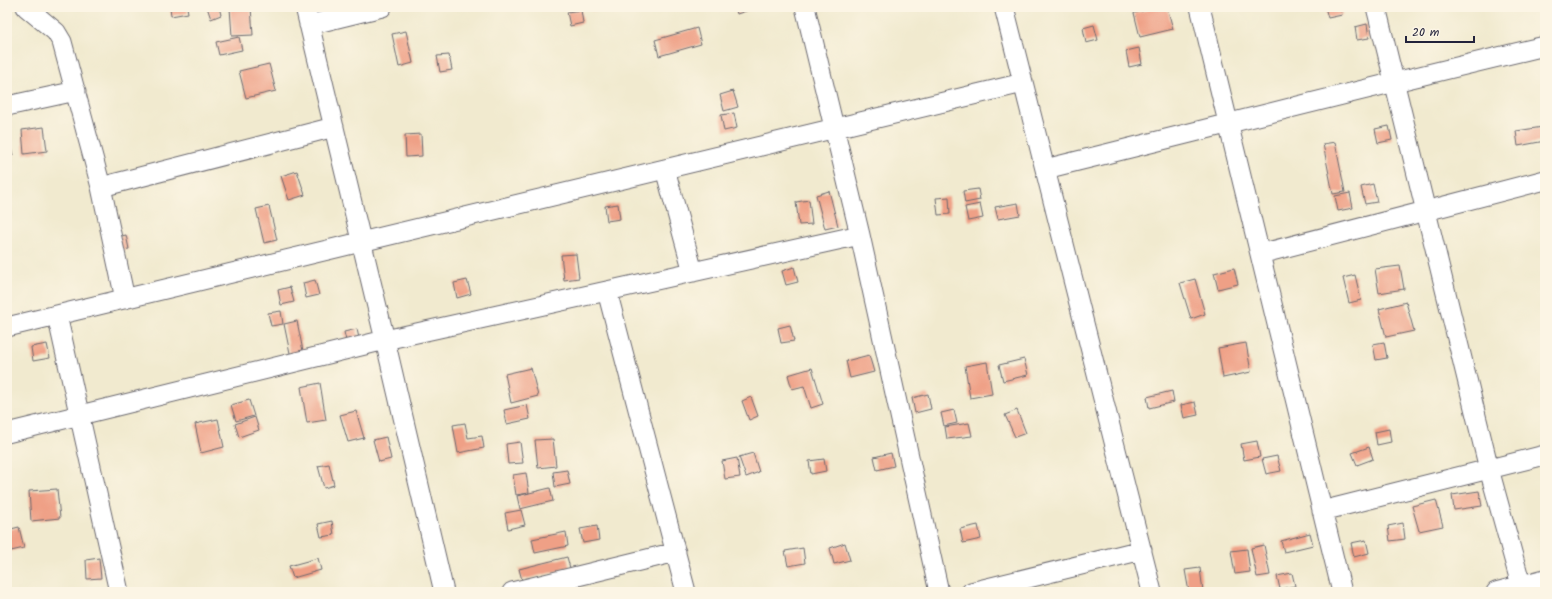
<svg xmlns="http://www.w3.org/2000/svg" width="1552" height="599" font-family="Kalam,sans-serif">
<rect width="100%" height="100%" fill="#fcf5e5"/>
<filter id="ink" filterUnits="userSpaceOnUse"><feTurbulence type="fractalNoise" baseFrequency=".025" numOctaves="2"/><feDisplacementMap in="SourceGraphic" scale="8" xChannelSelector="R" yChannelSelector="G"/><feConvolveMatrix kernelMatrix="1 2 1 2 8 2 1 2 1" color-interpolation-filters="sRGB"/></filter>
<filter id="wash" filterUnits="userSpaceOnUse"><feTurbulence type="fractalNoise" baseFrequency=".012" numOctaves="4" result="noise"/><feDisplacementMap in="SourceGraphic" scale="16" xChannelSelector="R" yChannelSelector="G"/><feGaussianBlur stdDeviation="0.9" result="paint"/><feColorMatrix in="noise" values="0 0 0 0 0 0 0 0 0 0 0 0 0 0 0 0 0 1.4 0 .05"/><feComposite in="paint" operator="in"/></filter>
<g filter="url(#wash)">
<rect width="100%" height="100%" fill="#f1eacf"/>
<g id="blocks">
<path fill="#efa086" d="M170,7H187L188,13L171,16Z
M207,7H219L221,15L211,19Z
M251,7L253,35L232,36L230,8Z
M591,7H610V8L591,11Z
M628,7H642V10L629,12Z
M735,7H754L755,8L737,14Z
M1159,7H1167L1173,29L1140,37L1134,13Z
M1325,7H1340L1342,15L1328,18Z
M581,10L583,23L570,26L567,12Z
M1367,24L1369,38L1357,40L1355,27Z
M1094,25L1098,40L1086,43L1083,28Z
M697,28L701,44L659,56L655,40Z
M406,31L413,63L399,67L392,34Z
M239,37L242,50L219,55L216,42Z
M1139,48L1142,64L1129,67L1126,51Z
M449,55L452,70L440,72L437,56Z
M269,64L276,91L246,98L239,71Z
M733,91L738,107L724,111L720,95Z
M734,113L737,128L724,131L721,115Z
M1389,126L1392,140L1378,143L1375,129Z
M44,127L47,151L24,154L22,130Z
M1543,127L1545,141L1518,146L1516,131Z
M421,134L422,156L406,157L405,135Z
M7,136L13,155L7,157Z
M1335,142L1345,192L1333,194L1323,144Z
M297,171L305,195L289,200L281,176Z
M1373,184L1377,202L1365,204L1361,187Z
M978,189L980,200L965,203L963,191Z
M829,191L838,226L825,229L816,195Z
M1350,193L1353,208L1338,211L1335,196Z
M949,197L950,214L938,215L936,198Z
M809,200L812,224L799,225L796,202Z
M1018,203L1020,215L998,219L995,207Z
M618,204L620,219L607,221L605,206Z
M980,204L983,218L968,221L965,207Z
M269,206L277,240L264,243L256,209Z
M126,235L129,249L115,251L113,238Z
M576,254L579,278L564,280L561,255Z
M1400,266L1404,289L1379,293L1375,269Z
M794,267L798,282L786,285L782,271Z
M1234,268L1238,284L1218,289L1214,273Z
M1355,275L1361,300L1349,303L1343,278Z
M1195,279L1205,314L1191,319L1180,283Z
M315,280L319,295L306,298L303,283Z
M467,280L471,294L457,298L454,283Z
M290,287L294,302L281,305L278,290Z
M1406,302L1414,331L1386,337L1379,309Z
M281,311L283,324L271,326L268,313Z
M297,321L304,356L291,358L284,324Z
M790,325L794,341L781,343L778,328Z
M357,329L360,343L347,345L344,332Z
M1384,342L1387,358L1376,360L1373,344Z
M1246,343L1251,372L1223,378L1218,348Z
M47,344L50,358L33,361L31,347Z
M869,355L874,372L850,378L846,361Z
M1024,359L1028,375L1003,381L999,365Z
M987,362L992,394L970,398L965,366Z
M531,368L538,396L511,403L505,374Z
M812,368L823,404L811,408L804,386L792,389L788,375Z
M320,383L326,420L307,423L301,387Z
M1172,391L1174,402L1149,408L1147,397Z
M928,394L931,409L915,413L912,398Z
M751,397L758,416L749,420L742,401Z
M249,400L254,416L236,421L231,405Z
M1195,402L1198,415L1184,418L1181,405Z
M527,405L530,419L507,424L504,410Z
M954,410L957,423L944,426L941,413Z
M1017,410L1026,433L1015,437L1005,415Z
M356,411L364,438L348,442L340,415Z
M255,417L259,430L239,437L235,424Z
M218,419L224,447L201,453L195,424Z
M465,423L468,438L482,436L484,448L458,453L453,425Z
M969,423L972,436L947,439L945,427Z
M1389,429L1391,442L1377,445L1375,432Z
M386,437L391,459L379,462L373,440Z
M553,439L556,466L538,468L535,440Z
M1257,441L1260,457L1244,460L1241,444Z
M520,442L523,463L508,464L506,444Z
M1369,447L1373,459L1357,465L1352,453Z
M753,453L759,472L746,477L739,457Z
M891,453L894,466L877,470L874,457Z
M1277,456L1281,471L1266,474L1262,459Z
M737,458L740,477L725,479L722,461Z
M824,459L826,471L811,474L809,461Z
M329,464L334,485L324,488L318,466Z
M567,470L570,484L555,487L553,472Z
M526,473L529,493L516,495L513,475Z
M550,488L553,501L520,509L517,496Z
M57,489L60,518L31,521L29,491Z
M1479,491L1482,506L1454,510L1452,495Z
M1436,500L1443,526L1419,531L1412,506Z
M521,510L525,525L508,529L505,513Z
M332,521L334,535L321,537L318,524Z
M1403,523L1405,539L1390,541L1388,526Z
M978,525L981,539L963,543L960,529Z
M597,526L599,540L583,543L580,529Z
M19,527L24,548L11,551L7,530Z
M566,532L568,546L535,553L532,539Z
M1310,533L1313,545L1284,552L1281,541Z
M1366,540L1369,553L1354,557L1351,543Z
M845,543L850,560L834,564L830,548Z
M1264,545L1270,575L1257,577L1251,548Z
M803,548L805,563L788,566L785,551Z
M1247,549L1250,572L1235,574L1231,551Z
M567,557L570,568L522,580L519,569Z
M99,558L101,578L87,579L86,560Z
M318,558L321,570L293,578L289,566Z
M1200,568L1203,592H1189L1185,570Z
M1292,573L1295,586L1280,589L1277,576Z"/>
</g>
</g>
<g filter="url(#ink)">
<use href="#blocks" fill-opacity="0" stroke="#6a686f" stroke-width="1"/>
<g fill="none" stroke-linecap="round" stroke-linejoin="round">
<defs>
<path id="minor" d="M26,7L56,32L62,42L101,187L125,299
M305,7L385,340L444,592
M805,7L860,235L939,592
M1004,7L1152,592
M1200,7L1342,592
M1376,7L1489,469L1521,585
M309,25L382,7
M7,106L76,91
M665,169L693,272
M1045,169C1212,128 1378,85 1545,46
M101,187L334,127
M1260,254L1545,180
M607,291L686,592
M57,315L119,592
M7,327L1023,83
M7,433L385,340L860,235
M1322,511L1545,455
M512,592L676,552
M971,592L1142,550
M1496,592L1545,579"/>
</defs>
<use href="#minor" stroke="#6a686f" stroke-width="21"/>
<use href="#minor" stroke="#fff" stroke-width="19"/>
</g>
</g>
<rect width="1552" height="599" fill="none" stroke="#fcf5e5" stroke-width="24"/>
<path d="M1406 36v6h68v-6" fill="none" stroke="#22223b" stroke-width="2"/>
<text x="1412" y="36" font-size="12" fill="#22223b" stroke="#fcf5e5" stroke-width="3" paint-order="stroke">20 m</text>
</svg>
